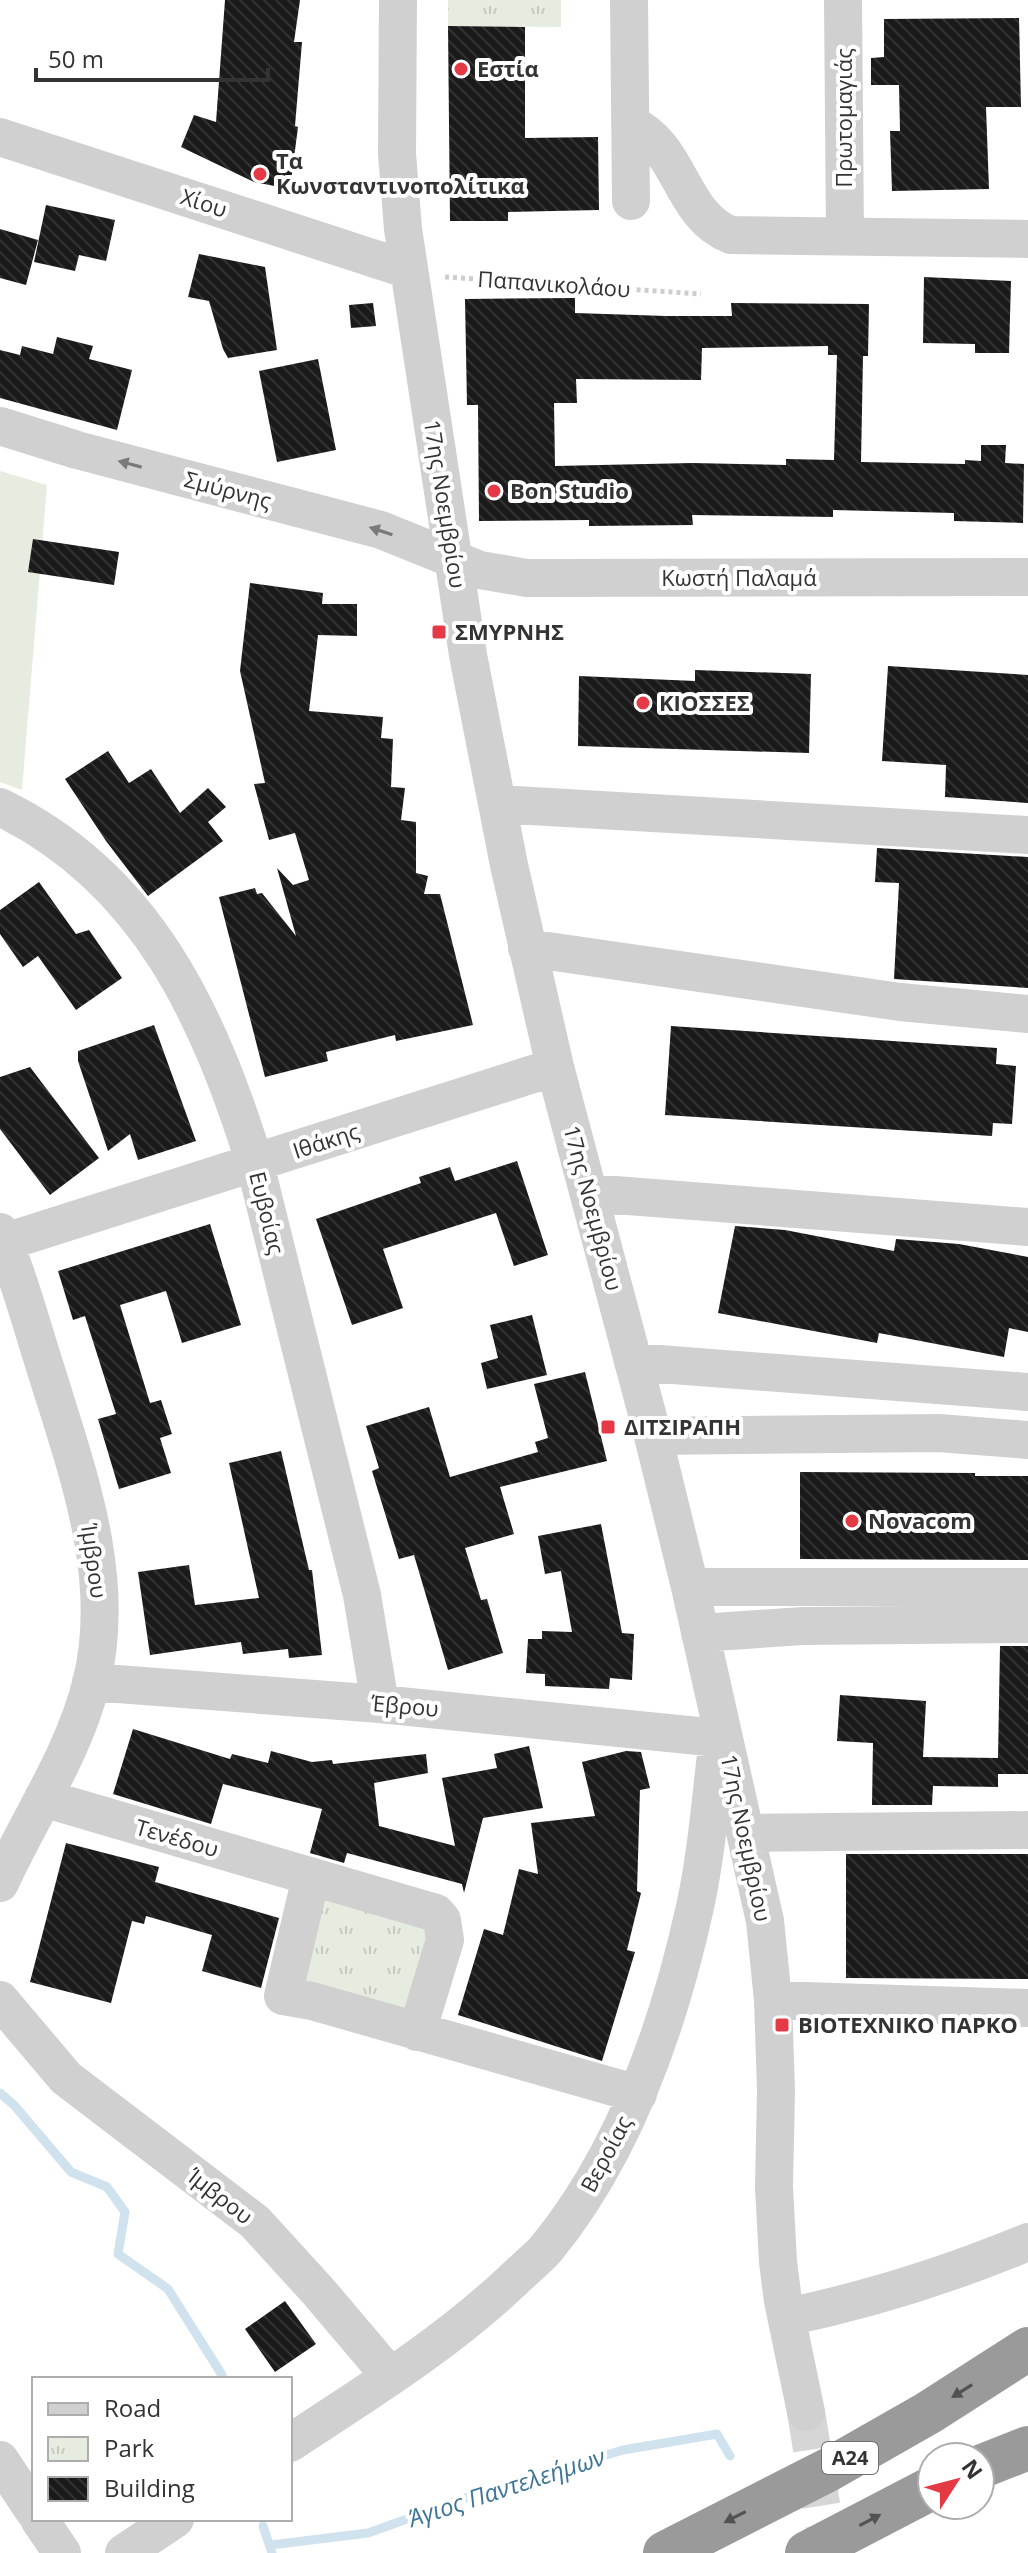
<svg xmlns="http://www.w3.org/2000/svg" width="1028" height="2553" font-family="'Open Sans',sans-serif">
<defs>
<pattern id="park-tufts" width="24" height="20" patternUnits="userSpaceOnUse" patternTransform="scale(2)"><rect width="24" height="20" fill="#e6ecdf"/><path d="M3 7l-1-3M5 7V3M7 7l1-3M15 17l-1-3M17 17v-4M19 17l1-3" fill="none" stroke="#c6cbc0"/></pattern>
<pattern id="building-back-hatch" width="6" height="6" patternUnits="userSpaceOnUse" patternTransform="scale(2)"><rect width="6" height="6" fill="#1a1a1a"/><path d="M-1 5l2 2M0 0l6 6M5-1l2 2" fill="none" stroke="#333"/></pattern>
</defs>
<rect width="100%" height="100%" fill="#fff"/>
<path fill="#e6ecdf" d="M0,471L47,485L22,790L0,782Z"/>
<path fill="url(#park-tufts)" d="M448,0H561V27L448,26Z
M321,1894L435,1924L411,2017L297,1988Z"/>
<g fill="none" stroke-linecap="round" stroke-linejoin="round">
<path stroke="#cfe2ee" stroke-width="9" d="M0,2093L14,2105L71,2172L107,2187L125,2212L118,2254L168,2289L222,2375V2379
M263,2526L272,2553
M271,2545L368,2533L482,2492L623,2450L717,2434L730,2456"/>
</g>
<path fill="url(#building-back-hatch)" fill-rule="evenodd" d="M225,0H300L294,42H302L295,126L298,127L290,189L254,182L181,147L194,115L216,122Z
M1019,18L1021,107H986L989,189L892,191L890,131H900L899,85H871V58L884,57V19Z
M448,26L525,27V138L598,137L599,210L508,212V221H450Z
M46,205L115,220L106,261L79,255L75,271L34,262Z
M0,229L38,240L26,285L0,278Z
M199,254L265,267L277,350L228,358L223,349L209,301L188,297Z
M924,277L1011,281L1009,353H975V344L923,343Z
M575,298V313L666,316H732L731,303L869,304L868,356H863L861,462L965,464V460L981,461V445H1006L1005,463L1024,464L1023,523L954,521V513L833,510V517L692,515L693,525L589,526V520L479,521L478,405H467L465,299ZM828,346V355H837L834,460L786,459V465L692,463L555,466L554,403H577L576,379L701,380L702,348Z
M373,303L376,326L351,328L349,305Z
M57,337L93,346L89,359L132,370L117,430L0,398V350L20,355L22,346L53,354Z
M318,359L336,450L277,462L259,371Z
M33,539L119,552L114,585L28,572Z
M250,583L323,593L322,604H357V636L318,635L309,711L383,717L381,738L393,739L391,787L405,788L401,820L416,822V873L428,876L424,894H440L473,1025L396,1041L395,1035L326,1052L328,1061L265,1077L219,897L255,888L257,894L262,893L296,936L277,868L293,885L309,880L295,833L269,840L254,784L265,783L240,671Z
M888,666L1028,675V803L945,797L946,765L882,761Z
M695,670L811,674L809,753L578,746L579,676L695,681Z
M108,751L129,783L151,769L180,813L208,788L226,807L208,822L223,841L148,896L106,841L65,779Z
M877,848L1028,857V988L894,979L899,883L875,882Z
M39,882L76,934L89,930L122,978L76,1010L38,956L23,967L0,934V910Z
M154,1025L196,1141L138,1160L130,1134L108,1151L78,1061V1051Z
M671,1026L997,1048L996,1064L1016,1066L1012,1124L993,1123L992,1136L665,1115Z
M30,1067L99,1158L50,1195L0,1129V1077Z
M517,1161L548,1255L514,1266L496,1213L383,1249L403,1308L352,1325L316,1219L421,1183L419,1177L450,1167L455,1181Z
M210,1224L241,1325L182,1343L166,1291L120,1305L150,1403L161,1400L172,1434L160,1438L171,1473L119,1489L98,1419L116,1414L85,1316L73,1320L58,1271Z
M735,1226L785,1230L894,1251L896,1239L959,1244L1028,1257V1332L1009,1328L1004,1357L879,1333L877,1343L718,1313Z
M532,1315L547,1375L487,1389L481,1363L498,1358L490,1325Z
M585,1372L607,1461L500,1487L514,1534L465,1548L481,1600L487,1599L503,1653L448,1670L414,1555L399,1559L372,1471L379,1468L366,1426L429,1407L450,1477L538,1452L535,1442L548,1438L534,1384Z
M281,1451L309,1570H312L322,1655L289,1658L288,1649L243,1654L241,1642L150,1655L138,1572L189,1565L195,1605L259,1598L229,1463Z
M800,1472L975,1473V1476H1028V1560L800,1559Z
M601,1524L622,1633L634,1634L632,1680L610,1678L609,1689L545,1686V1674L526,1673L528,1639H542V1631L572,1632L561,1571L545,1574L538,1536Z
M1000,1646H1028V1774H998V1787L933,1786L932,1805H872L873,1743L837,1741L840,1695L926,1701L923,1757L998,1758Z
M133,1729L230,1759L232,1754L268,1763L271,1751L312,1762L332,1760L333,1764L426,1754L428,1773L374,1783L379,1826L455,1846L442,1778L497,1768L494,1754L529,1746L543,1808L483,1818L464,1893L462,1884L347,1853L344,1863L310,1853L322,1809L223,1784L211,1824L113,1794Z
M626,1751L641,1752L650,1788L640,1790L637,1891L641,1893L627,1950L635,1952L602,2061L458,2015L484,1929L503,1935L519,1869L538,1874L531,1823L595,1816L582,1762Z
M66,1843L159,1867L155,1882L279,1918L261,1988L202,1971L212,1935L146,1916L144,1924L132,1921L111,2003L30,1982Z
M846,1854H1028V1979L846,1978Z
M285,2301L316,2344L275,2372L245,2329Z"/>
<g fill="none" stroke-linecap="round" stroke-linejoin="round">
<path stroke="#d6d6d6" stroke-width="38" stroke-dasharray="38 19" stroke-linecap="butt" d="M806,2412L829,2553"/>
<path stroke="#cdcdcd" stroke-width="5" stroke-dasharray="4 4" stroke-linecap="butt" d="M445,277L701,294"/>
<path stroke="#d0d0d0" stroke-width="38" d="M398,0L397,154L403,229L468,655L509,865L555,1067L653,1436L690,1587L765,1921L773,2000L776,2090L774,2187L778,2262L783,2301L806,2412
M629,0L631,201
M843,0L845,236
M630,124C681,145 680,216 731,235L1028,239
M0,137L409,270
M0,426L77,450L381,530L480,570L527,578H550L1028,577
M497,804L1028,835
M0,807C147,878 209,1016 255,1164L362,1595L380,1704
M527,948L900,1002L1028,1014
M589,1193L1028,1227
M0,1232C19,1276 31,1324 46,1370C77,1471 118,1578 91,1684C73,1755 30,1817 0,1883
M5,1242L555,1067
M633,1362L1028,1392
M653,1436L939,1433L1028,1440
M690,1587H1028
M700,1633L803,1626L1028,1624
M91,1682L380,1704L718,1738C711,1794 707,1852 695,1907C669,2025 624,2154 546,2249C535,2261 522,2271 511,2282C444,2345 366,2393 290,2443
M43,1798L436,1913L442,1920L445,1940L417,2032
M747,1833L1028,1830
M311,1877L283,1996L312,2001L638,2094
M0,2000L66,2078L255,2222L318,2291L390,2376
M773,2000L1028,2008
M787,2317C868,2300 951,2274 1028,2242
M0,2460L34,2511
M39,2519L62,2553
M124,2553L175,2519"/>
<path stroke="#9a9a9a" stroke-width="44" d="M980,2467L1028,2448
M665,2553L828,2470L928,2413L1028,2349
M807,2553L932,2488"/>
</g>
<defs><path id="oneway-solid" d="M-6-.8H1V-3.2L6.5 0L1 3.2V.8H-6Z" transform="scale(2)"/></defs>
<g fill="#7a7a7a">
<use href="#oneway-solid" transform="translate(130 464) rotate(-165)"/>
<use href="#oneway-solid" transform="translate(381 531) rotate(-162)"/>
</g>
<g fill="#525252">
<use href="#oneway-solid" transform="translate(962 2391) rotate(148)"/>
<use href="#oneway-solid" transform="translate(735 2517) rotate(153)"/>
<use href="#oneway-solid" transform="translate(870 2520) rotate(-28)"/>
</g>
<g fill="#e63946" stroke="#fff" stroke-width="3">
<circle cx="461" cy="69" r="8"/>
<circle cx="260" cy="174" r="8"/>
<circle cx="494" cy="491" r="8"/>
<rect x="431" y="624" width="16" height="16" rx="4"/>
<circle cx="643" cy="703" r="8"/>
<rect x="600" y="1419" width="16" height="16" rx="4"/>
<circle cx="852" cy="1521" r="8"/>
<rect x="774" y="2017" width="16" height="16" rx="4"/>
</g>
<g text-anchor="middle" stroke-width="8" stroke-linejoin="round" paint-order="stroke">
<rect fill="#fff" stroke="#707070" stroke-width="2" x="822" y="2442" width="56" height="32" rx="6"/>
<g font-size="20" font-weight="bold" fill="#333">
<text x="850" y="2465">Α24</text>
</g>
<g font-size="22" font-weight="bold" fill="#333" stroke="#fff" text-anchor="start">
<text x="477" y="77">Εστία</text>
<text x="276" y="169">Τα<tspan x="276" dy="25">Κωνσταντινοπολίτικα</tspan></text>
<text x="510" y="499">Bon Studio</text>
<text x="455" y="640">ΣΜΥΡΝΗΣ</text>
<text x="659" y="711">ΚΙΟΣΣΕΣ</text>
<text x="624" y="1435">ΔΙΤΣΙΡΑΠΗ</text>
<text x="868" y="1529">Novacom</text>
<text x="798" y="2033">ΒΙΟΤΕΧΝΙΚΟ ΠΑΡΚΟ</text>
</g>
<g font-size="22" fill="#333" stroke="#fff">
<text transform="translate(844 118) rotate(-90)" y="8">Πρωτομαγιάς</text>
<text transform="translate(204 203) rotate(18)" y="8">Χίου</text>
<text transform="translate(554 284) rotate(4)" y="8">Παπανικολάου</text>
<text transform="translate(228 490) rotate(15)" y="8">Σμύρνης</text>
<text transform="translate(445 504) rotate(81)" y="8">17ης Νοεμβρίου</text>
<text x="739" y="586">Κωστή Παλαμά</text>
<text transform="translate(326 1141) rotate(-18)" y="8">Ιθάκης</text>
<text transform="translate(593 1208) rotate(75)" y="8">17ης Νοεμβρίου</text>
<text transform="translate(267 1213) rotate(76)" y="8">Ευβοίας</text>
<text transform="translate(94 1561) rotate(82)" y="8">Ίμβρου</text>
<text transform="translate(405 1706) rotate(5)" y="8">Έβρου</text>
<text transform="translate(177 1838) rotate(16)" y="8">Τενέδου</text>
<text transform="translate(746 1838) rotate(78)" y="8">17ης Νοεμβρίου</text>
<text transform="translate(606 2154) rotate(-62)" y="8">Βεροίας</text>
<text transform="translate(220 2196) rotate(38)" y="8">Ίμβρου</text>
</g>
<g font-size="24" font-style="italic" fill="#3f7597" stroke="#fff">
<text transform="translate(507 2488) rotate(-18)" y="8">Άγιος Παντελεήμων</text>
</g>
</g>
<rect x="32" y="2377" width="260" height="144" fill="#ffffff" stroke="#adadad" stroke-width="2"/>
<rect x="48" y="2403" width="40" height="12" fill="#d0d0d0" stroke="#adadad" stroke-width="2"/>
<text x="104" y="2417" font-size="24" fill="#333333">Road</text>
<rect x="48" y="2437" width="40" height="24" fill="url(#park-tufts)" stroke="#adadad" stroke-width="2"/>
<text x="104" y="2457" font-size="24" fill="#333333">Park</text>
<rect x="48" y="2477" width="40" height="24" fill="url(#building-back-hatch)" stroke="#adadad" stroke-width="2"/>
<text x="104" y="2497" font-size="24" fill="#333333">Building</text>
<g transform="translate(956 2481) rotate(54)"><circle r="38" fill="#ffffff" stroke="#adadad" stroke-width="2"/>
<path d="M0-6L14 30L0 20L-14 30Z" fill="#e63946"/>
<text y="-12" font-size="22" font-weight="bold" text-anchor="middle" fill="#333333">N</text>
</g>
<path d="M36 68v12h232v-12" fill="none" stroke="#333333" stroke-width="4"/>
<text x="48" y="68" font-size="24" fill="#333333" stroke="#ffffff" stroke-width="6" paint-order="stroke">50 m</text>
</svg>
